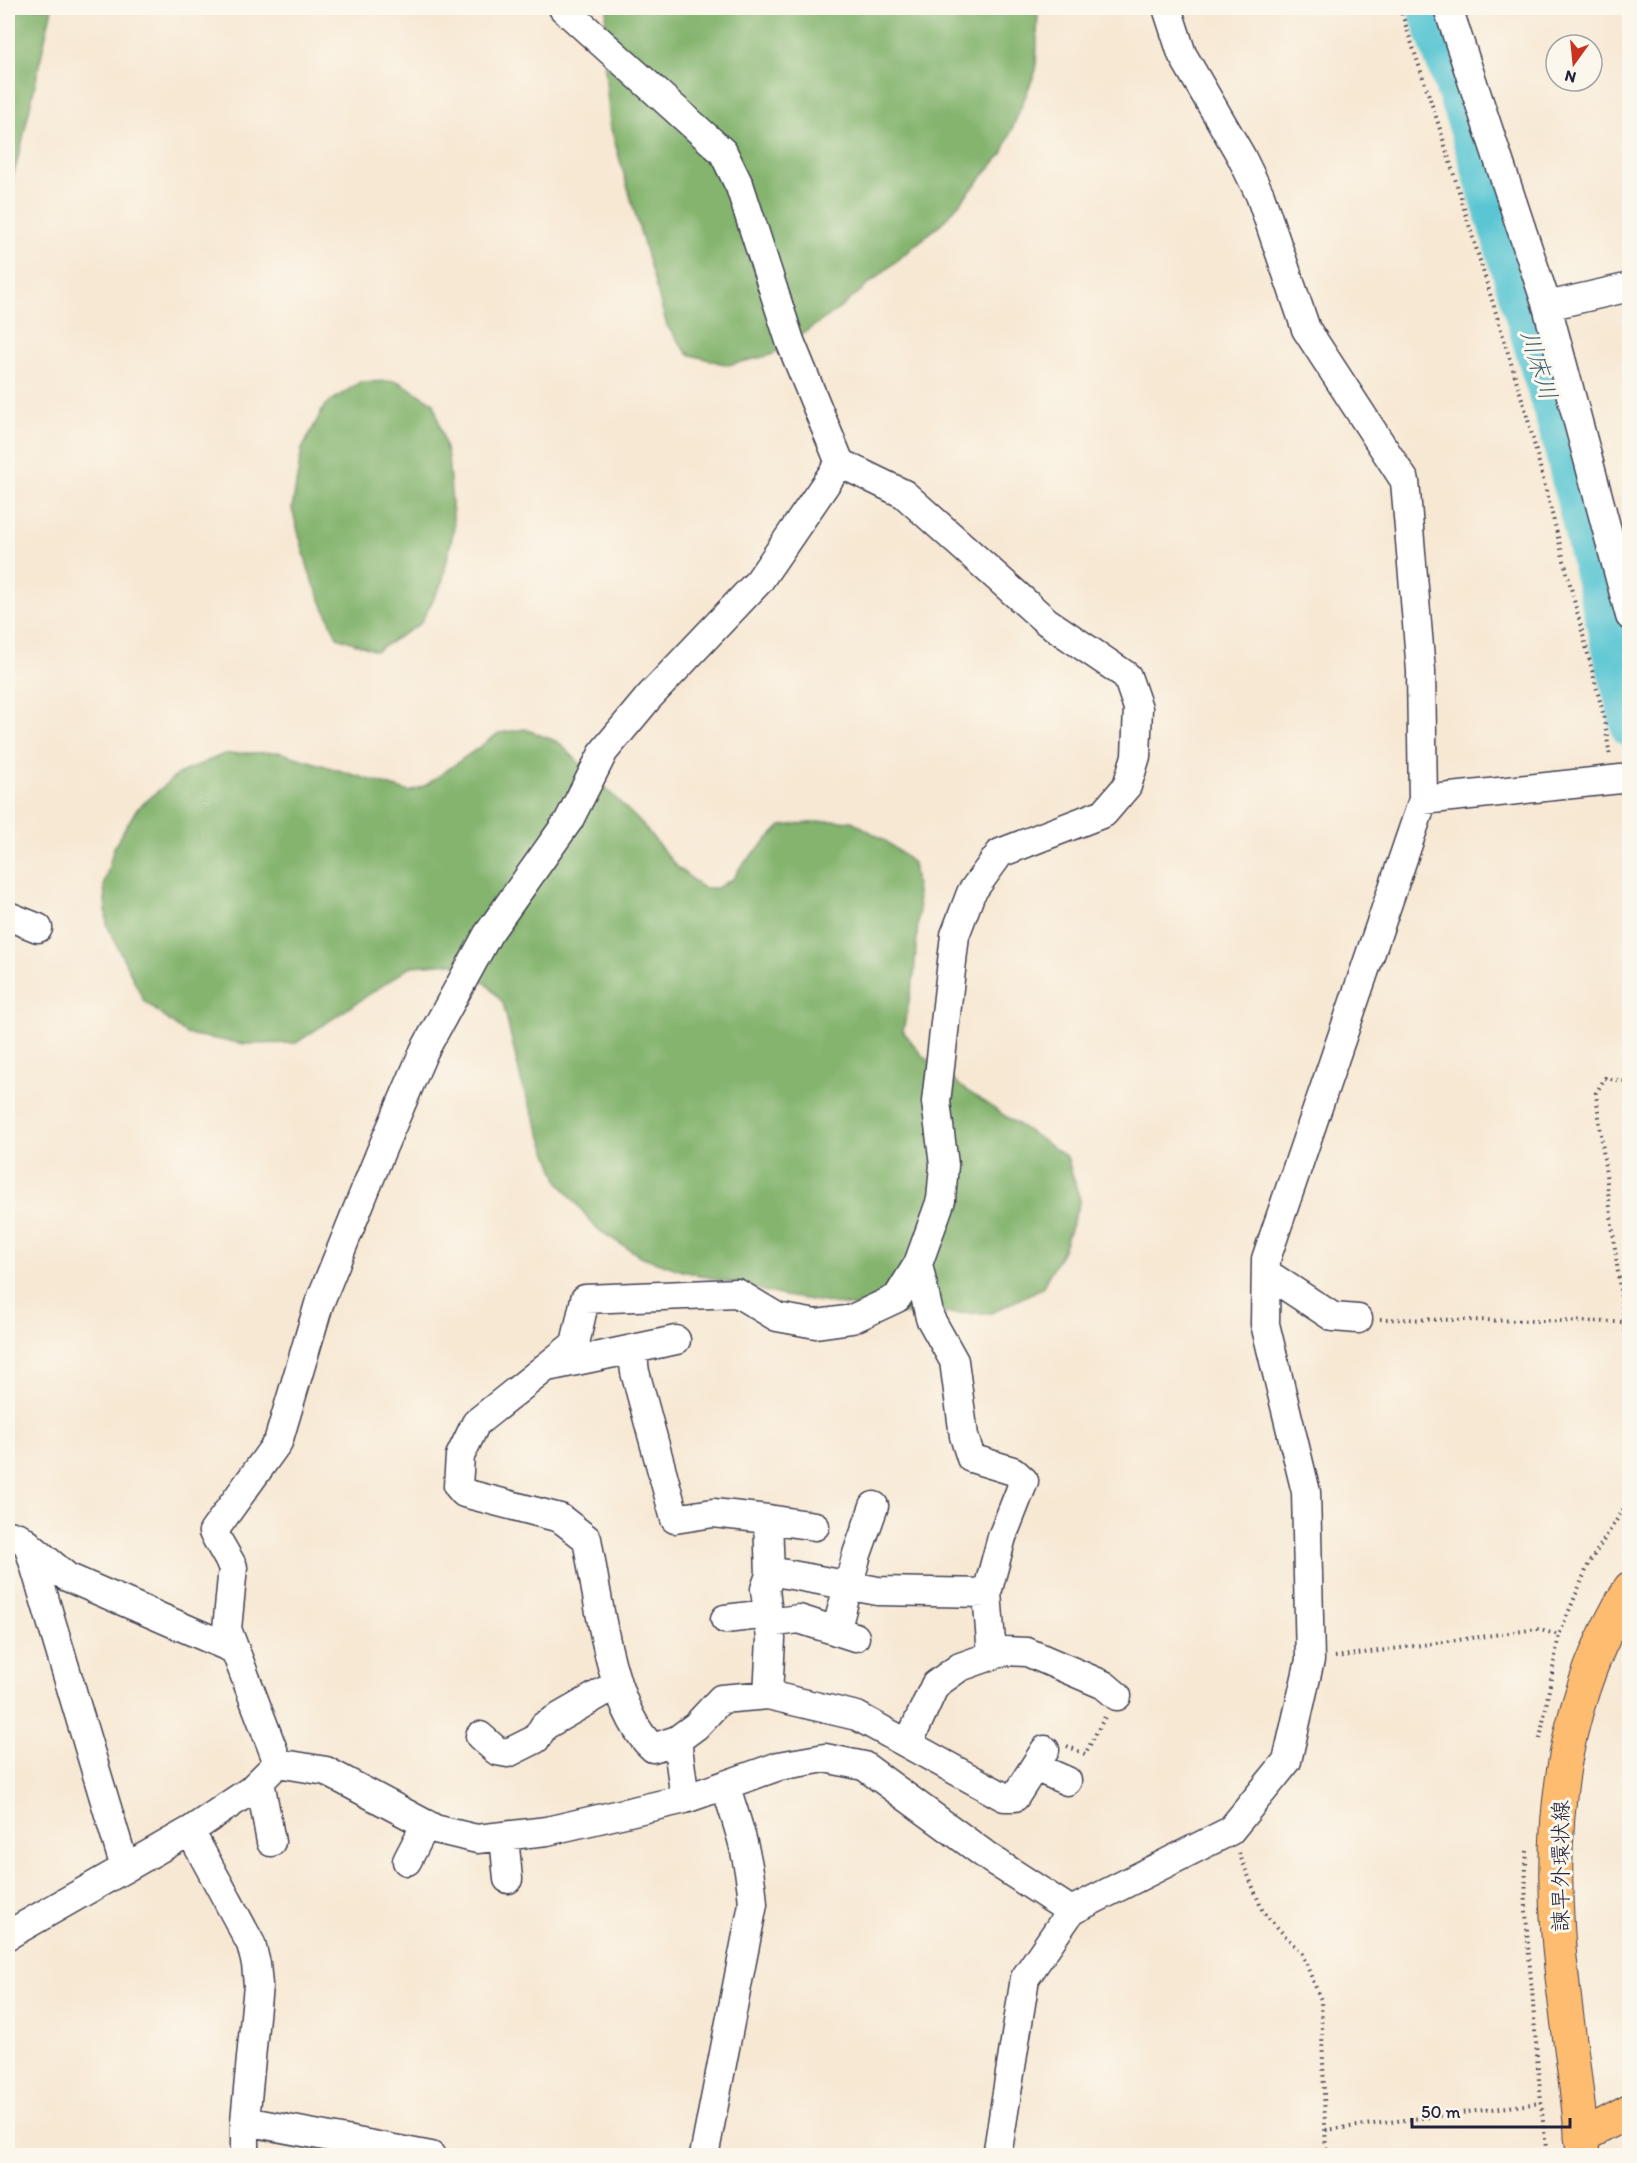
<svg xmlns="http://www.w3.org/2000/svg" width="1637" height="2163" font-family="Itim,'Klee One',sans-serif">
<rect width="100%" height="100%" fill="#fbf7ec"/>
<filter id="ink" filterUnits="userSpaceOnUse"><feTurbulence type="fractalNoise" baseFrequency=".0167" numOctaves="2"/><feDisplacementMap in="SourceGraphic" scale="12" xChannelSelector="R" yChannelSelector="G"/><feConvolveMatrix kernelMatrix="1 2 1 2 8 2 1 2 1" color-interpolation-filters="sRGB"/></filter>
<filter id="wash" filterUnits="userSpaceOnUse"><feTurbulence type="fractalNoise" baseFrequency=".008" numOctaves="4" result="noise"/><feDisplacementMap in="SourceGraphic" scale="24" xChannelSelector="R" yChannelSelector="G"/><feGaussianBlur stdDeviation="1.35" result="paint"/><feColorMatrix in="noise" values="0 0 0 0 0 0 0 0 0 0 0 0 0 0 0 0 0 1.4 0 .05"/><feComposite in="paint" operator="in"/></filter>
<g filter="url(#wash)">
<rect width="100%" height="100%" fill="#f7e8d3"/>
<path fill="#84b46e" stroke="#536b54" stroke-width="1.5" d="M8,8H52L22,143L8,194Z
M608,8H1038L1036,70L1002,154L943,222L839,309L771,355L728,365L688,354L667,326L610,125L602,36Z
M397,381L434,403L448,457L454,528L442,583L420,624L376,651L337,637L310,575L292,509L302,449L325,405L360,382Z
M525,729L558,742L641,823L676,866L703,888H717L734,878L741,866L781,826L827,821H852L886,841L913,863L919,908L914,976L903,1031L921,1054L963,1088L1067,1157L1080,1200L1063,1250L1042,1288L991,1313L903,1314L785,1296L683,1271L640,1256L597,1229L559,1182L523,1088L503,1003L487,984L453,963L412,966L296,1043L245,1044L186,1034L144,1001L107,925L104,884L114,847L136,810L178,774L224,754L279,752L410,792L426,785L499,733Z"/>
<g fill="none" stroke-linecap="round" stroke-linejoin="round">
<path stroke="#5ac6d3" stroke-width="38" d="M1426,8L1468,128L1561,441L1630,728"/>
</g>
</g>
<g filter="url(#ink)">
<g fill="none" stroke-linecap="round" stroke-linejoin="round">
<defs>
<path id="minor" d="M563,8L723,152L740,187L790,341L840,463L904,494L1046,621L1127,676L1138,708L1136,756L1127,786L1104,813L1000,853L971,893L955,935L936,1102L944,1165L941,1200L918,1264L897,1298L852,1319L816,1324L777,1317L737,1293L585,1299L575,1344L476,1423L460,1456L458,1486L464,1493L560,1518L587,1539C598,1595 610,1711 653,1748L677,1740L685,1799
M1448,8L1547,306L1630,616
M1547,306L1630,287
M1423,800L1630,778
M8,916L38,928
M1266,1273L1333,1317L1358,1319
M632,1349L635,1372L675,1519L713,1513L768,1519
M552,1366L676,1340
M8,1535L19,1537L67,1577L233,1649
M28,1544L125,1868
M770,1571L878,1591L987,1593L1002,1537L1024,1481L1013,1471L971,1458L964,1436L954,1361L930,1318L918,1264
M987,1593L992,1655
M725,1619L768,1614
M769,1623L799,1619L855,1637
M836,1631L857,1554L874,1506
M768,1695L771,1639L765,1589L770,1575L768,1519L815,1526
M480,1736L497,1751L508,1753L536,1739L544,1726L617,1684
M677,1740L696,1726L721,1699L768,1695L857,1716L1004,1797H1015L1045,1750
M908,1744L935,1685L960,1667L1005,1651L1027,1652L1104,1685L1117,1696
M278,1763L227,1629L233,1567L213,1532L278,1442L319,1304L381,1151L424,1051L488,934L569,820L604,751L649,697L759,581L840,463
M278,1763L326,1771L435,1829L477,1839L547,1831L685,1799L779,1766L825,1758L864,1766L991,1859L1071,1911
M1035,1767L1067,1781
M260,1781L271,1842
M190,1831L251,1944L256,1964L258,1985L245,2121V2156
M504,1836L508,1879
M407,1861L426,1824
M8,1935L190,1831L251,1790L278,1763
M245,2121L431,2156
M704,2156L753,1904C750,1860 739,1827 725,1785
M997,2156L1025,1978L1071,1911L1230,1831L1287,1761L1310,1660L1306,1492L1265,1324L1266,1259L1423,800L1421,671L1405,481L1306,329L1260,195L1241,156L1182,54L1167,8"/>
<path id="major" d="M1583,2156C1578,2081 1563,2008 1558,1934C1549,1811 1565,1694 1630,1588"/>
<path id="highway" d="M1581,2137L1630,2111"/>
</defs>
<use href="#minor" stroke="#424052" stroke-width="31"/>
<use href="#major" stroke="#424052" stroke-width="35"/>
<use href="#highway" stroke="#424052" stroke-width="35"/>
<path stroke="#424052" stroke-width="4" stroke-dasharray="1.5 4.5" stroke-linecap="butt" d="M1400,8L1439,126L1526,412L1604,717L1610,757
M1624,802L1630,815
M1630,1082L1605,1078L1596,1093L1630,1371
M1380,1319L1622,1322
M1335,1657L1537,1629L1559,1635
M1540,1739L1559,1635L1589,1563L1630,1499
M1067,1746L1085,1754L1106,1715
M1527,1851C1523,1897 1528,1944 1532,1990C1536,2045 1540,2100 1547,2156
M1239,1853L1263,1912L1302,1954L1321,2000L1326,2156
M1326,2130L1540,2103"/>
<use href="#minor" stroke="#fff" stroke-width="28"/>
<use href="#major" stroke="#febc70" stroke-width="33"/>
<use href="#highway" stroke="#febc70" stroke-width="33"/>
</g>
</g>
<g text-anchor="middle" stroke-width="6" stroke-linejoin="round" paint-order="stroke">
<g font-size="22" fill="#22223b" stroke="#fbf7ec">
<text transform="translate(1560 1866) rotate(-90)" y="8">諫早外環状線</text>
</g>
<g font-size="24" font-style="italic" fill="#365b70" stroke="#fbf7ec">
<text transform="translate(1539 365) rotate(73)" y="8">川床川</text>
</g>
</g>
<rect width="1637" height="2163" fill="none" stroke="#fbf7ec" stroke-width="30"/>
<g transform="translate(1574 63) rotate(195)"><circle r="28" fill="#fbf7ec" stroke="#a4a2a5" stroke-width="1.5"/>
<path d="M0-4.5L10 22L0 15L-10 22Z" fill="#c8321e"/>
<text y="-9" font-size="16" font-weight="bold" text-anchor="middle" fill="#22223b">N</text>
</g>
<path d="M1412 2118v9h158v-9" fill="none" stroke="#22223b" stroke-width="3"/>
<text x="1421" y="2118" font-size="18" fill="#22223b" stroke="#fbf7ec" stroke-width="4.5" paint-order="stroke">50 m</text>
</svg>
